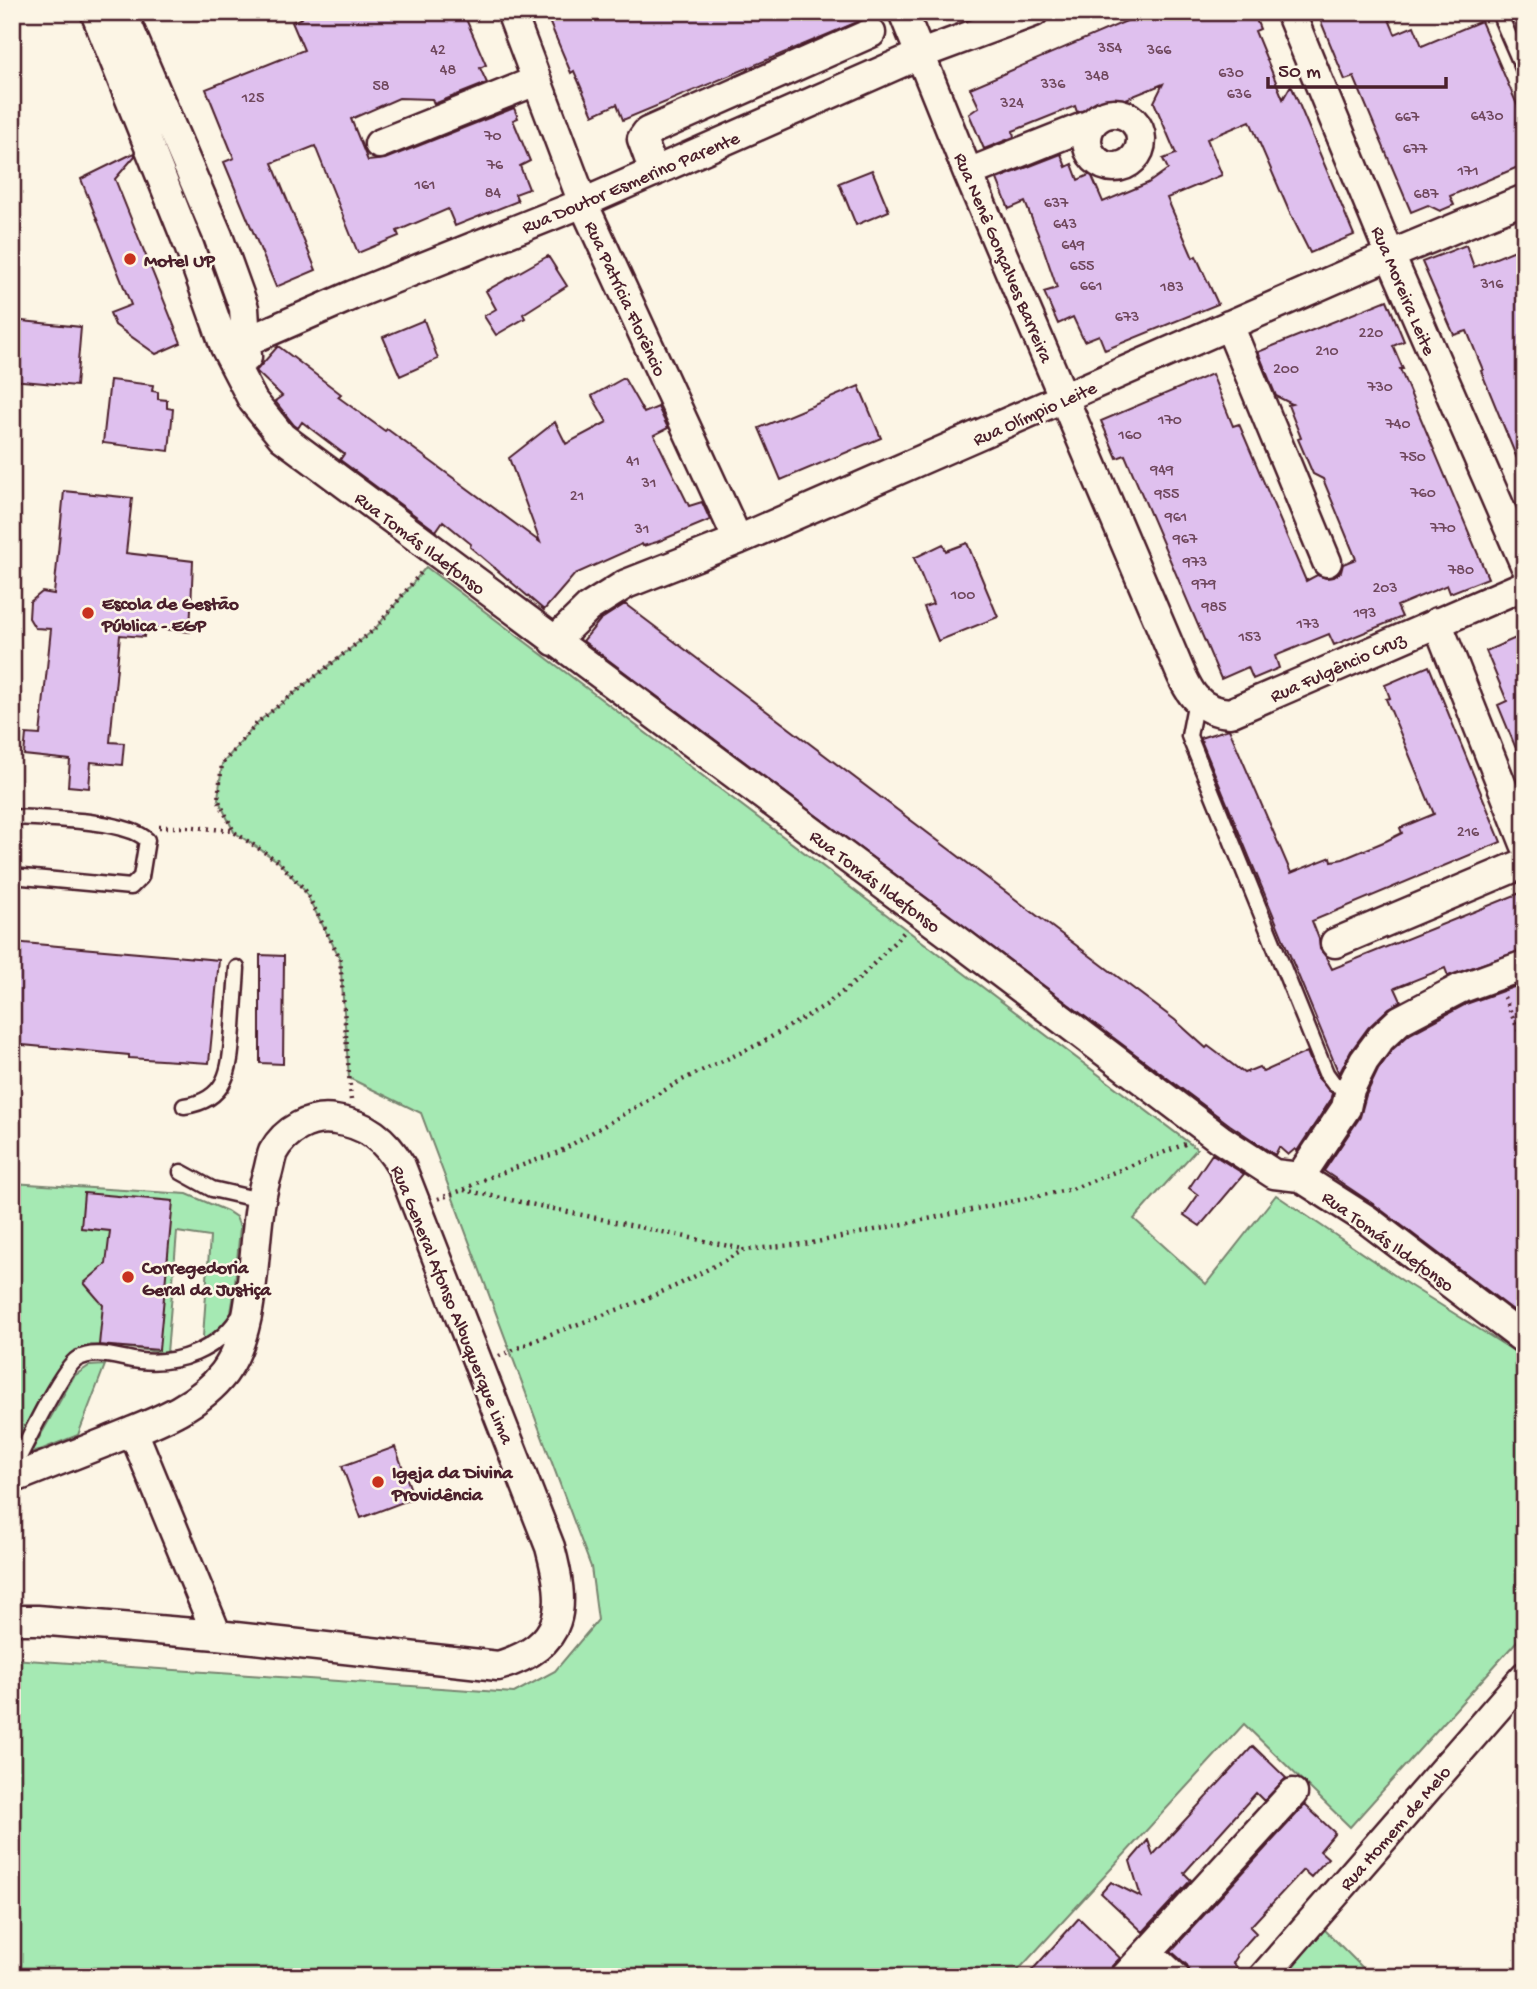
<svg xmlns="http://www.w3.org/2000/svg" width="1537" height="1989" font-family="'Gochi Hand',sans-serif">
<rect width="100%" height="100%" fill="#fcf5e5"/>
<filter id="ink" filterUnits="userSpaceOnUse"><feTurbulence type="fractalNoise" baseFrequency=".0143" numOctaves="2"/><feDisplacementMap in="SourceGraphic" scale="14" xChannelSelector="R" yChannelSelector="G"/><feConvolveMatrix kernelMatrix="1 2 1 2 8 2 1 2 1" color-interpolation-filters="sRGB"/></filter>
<g filter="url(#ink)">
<path fill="#a5e9b3" stroke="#78846f" stroke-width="2" d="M426,567L1197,1149L1134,1219L1206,1284L1276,1195L1409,1285L1525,1358V1632L1350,1827L1244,1724L1012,1977H12V1659L514,1693L555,1671L598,1620L591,1567L421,1113L349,1078L340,958L304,890L279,862L234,832L218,799L222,764L258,722L375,629Z
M12,1183L187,1194L227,1211L236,1217L240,1227L234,1295L230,1318L225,1328L205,1340L203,1337L210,1237L177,1232L167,1353C143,1351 116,1344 92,1345C58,1347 24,1429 12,1456Z
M105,1365L78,1435L30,1454L74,1376L89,1366Z
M1323,1928L1372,1977H1278Z"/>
<path fill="#dfc0ee" stroke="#4a1f2b" stroke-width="2" d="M299,12H463L486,65L480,68L487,83L434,104L432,99L399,98L351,119L368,161L377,160L385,159L514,108L518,118L513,120L530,161L520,166L529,189L515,194L518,201L455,226L448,209L397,231L399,236L358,253L315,146L272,163L316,270L276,287L224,162L234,158L206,89L304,50L292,22L302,18Z
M570,12H879V13L623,120L617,104L593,115L574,71L571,73L549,21Z
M1134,12H1253L1260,29L1255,31L1283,99L1291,85L1354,235L1310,253L1289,211L1250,121L1207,139L1222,175L1167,198L1193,258L1196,256L1218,304L1105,350L1099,335L1084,341L1073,317L1058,324L1044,292L1057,288L1042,244L1025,202L1009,209L997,179L1061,154L1066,167L1072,164L1078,180L1091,174L1103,202L1148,183L1168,169L1163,159L1176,154L1154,102L1163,84L1099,110L1093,108L1077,112L1075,106L1013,131L1014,137L984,149L969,114L979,107L970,88L1136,17Z
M1317,12H1386L1395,34L1414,26L1422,46L1481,21L1525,123V164L1450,196L1454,205L1440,211L1428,205L1411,212L1354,77L1345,80Z
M134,153L135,156L115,179L181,343L156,354L115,325L110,313L131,305L81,179Z
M872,170L889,211L856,225L839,183Z
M1466,245L1474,267L1525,246V478L1481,371L1483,370L1467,331L1454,335L1422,262Z
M548,256L567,286L523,314L525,318L496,335L484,316L496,309L486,291Z
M1387,300L1404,341L1393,346L1403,369H1400L1488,578L1450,593L1447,585L1397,606L1402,617L1334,645L1329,634L1275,656L1279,668L1253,679L1248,667L1221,679L1125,455L1117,458L1101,421L1212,374L1233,426L1239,424L1306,581L1317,575L1326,578L1334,577L1341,572L1343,564L1356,559L1323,479L1313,474L1298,439L1301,438L1288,405L1292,404L1276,396L1258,352Z
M12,320L81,327L76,386L12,380Z
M424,320L438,359L400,376L383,337Z
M278,346L341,394L338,397L385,431L387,429L540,542L509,458L555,422L566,444L607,422L592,396L624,378L644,413L658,407L668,428L654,435L689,506L702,502L710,520L657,542L643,546L642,544L575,574L544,610L470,547L471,544L443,521L436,531L340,460L344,454L302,422L298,428L294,425L275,401L282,396L256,371Z
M110,380L153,385L152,391L158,392V399L167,400V408L173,409L169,451L103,443Z
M859,386L881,438L781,480L759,428Z
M64,491L132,498L126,553L193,561L190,632L145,627L144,637L120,635L110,742L124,743L122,765L91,762L89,788L68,786L70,760L24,755L26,734L40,735L51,629L35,628L29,618L30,602L42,592L54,594Z
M967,543L998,617L938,641L924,607L933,604L914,558L943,544L946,551Z
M625,604L1175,1020L1206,1048L1208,1046L1244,1073L1259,1067L1263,1072L1307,1052L1318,1078L1332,1093L1330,1101L1297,1151L1295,1149L1288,1155L1279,1147L1275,1155L1230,1125L583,641L600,620Z
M1525,634V768H1524L1498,705L1507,701L1486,651Z
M1429,666L1501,842L1312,921L1319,939L1320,949L1326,957L1332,969L1525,891V949L1448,976L1445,968L1395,988L1401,1001L1389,1008L1368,1028L1351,1051L1339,1074L1200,738L1229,729L1291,873L1331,857L1332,861L1343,859L1386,841L1402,833L1400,828L1434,814L1386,699L1390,698L1385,685Z
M12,942L219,960L209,1063L129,1058V1055L12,1044Z
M260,955L284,956L283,1064L260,1063Z
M1525,983V1319L1376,1206L1324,1171L1360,1117L1366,1095L1378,1070L1393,1049L1410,1034L1466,1004Z
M1212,1154L1244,1174L1200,1226L1184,1215L1198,1195L1189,1188Z
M84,1193L173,1201L159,1350L99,1345L103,1305L84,1283L106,1264L110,1231L81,1228Z
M395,1447L414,1498L361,1518L342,1466Z
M1253,1746L1286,1778L1264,1801L1256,1793L1184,1873L1191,1880L1143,1932L1101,1893L1111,1882L1141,1897L1130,1861L1148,1840L1153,1855Z
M1305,1805L1335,1833L1320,1851L1328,1858L1311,1877L1303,1870L1250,1927L1256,1933L1236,1955L1237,1957L1233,1963L1237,1967L1228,1977H1192L1187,1965L1171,1951Z
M1079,1918L1120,1958L1112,1966L1109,1977H1026Z"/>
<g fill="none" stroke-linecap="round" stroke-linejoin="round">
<defs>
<path id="lane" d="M1502,20L1525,73
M1196,700L1189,736L1326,1073L1334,1084L1350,1089
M12,817C43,819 126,819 147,840L141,877L131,887L12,876
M184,1106C230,1100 230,1066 233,1028C234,1008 236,988 237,968
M181,1172L212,1189L260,1200
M12,1471C23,1450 61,1369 77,1359C96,1348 120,1359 140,1361C178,1365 217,1350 238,1318"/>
<path id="street" d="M95,12L189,246L225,347L253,401L282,437L956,939L1220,1139L1274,1174L1300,1177L1366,1219L1525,1340
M122,12L218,236L244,308L247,357
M511,12L583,203L738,540
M903,12L968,173L1173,655C1186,685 1193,711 1230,713L1525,585
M1290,12L1390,255L1525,565
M1087 140a27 27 0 1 1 54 0a27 27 0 1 1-54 0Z
M379,144L536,81
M654,172L642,139L647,132L871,33
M968,173L1091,124
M1229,325L1327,562
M225,347L247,341L353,295L583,203L921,54L1034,12
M1437,622L1525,844
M554,641L588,608L626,584L738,540L1390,255L1525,199
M1335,943L1525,863
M1300,1177L1346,1108L1350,1089L1364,1061L1381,1038L1400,1020L1459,989L1525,965
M133,1431L217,1635
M12,1479C43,1467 75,1454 106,1442C147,1425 196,1410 224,1373C261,1323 249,1236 266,1178C269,1170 270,1160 273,1152C285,1130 310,1116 335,1120C366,1124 385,1139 401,1166L550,1547C566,1607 567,1646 498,1666L217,1635L37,1620H12
M1148,1952L1175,1977
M1125,1977L1293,1793
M1263,1977L1525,1676"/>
</defs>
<use href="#lane" stroke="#4a1f2b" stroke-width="19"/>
<use href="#street" stroke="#4a1f2b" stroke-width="33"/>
<path stroke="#4a1f2b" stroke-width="4.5" stroke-dasharray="2 5" stroke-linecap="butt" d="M159,827H193L234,831
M1504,997L1525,1045
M351,1100L340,958L305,890L279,862L234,832L218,799L222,764L258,722L375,629L423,570
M464,1190L743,1249
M438,1199L463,1190L487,1178L559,1152L682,1080L759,1044L826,1005L860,978L906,930
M499,1356L548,1335L636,1303L680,1284L744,1250L812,1243L1072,1189L1185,1144"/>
<use href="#lane" stroke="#fcf5e5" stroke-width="14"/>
<use href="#street" stroke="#fcf5e5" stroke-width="28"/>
</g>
</g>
<g fill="#c8321e" stroke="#fcf5e5" stroke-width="2.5">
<circle cx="130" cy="259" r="7"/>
<circle cx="88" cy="613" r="7"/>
<circle cx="128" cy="1277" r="7"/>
<circle cx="378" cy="1482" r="7"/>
</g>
<g text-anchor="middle" stroke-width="5" stroke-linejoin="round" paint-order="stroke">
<g font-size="16" fill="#6f475c">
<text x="1110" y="52">354</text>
<text x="438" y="54">42</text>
<text x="1159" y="54">366</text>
<text x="448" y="74">48</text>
<text x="1231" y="77">630</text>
<text x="1097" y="80">348</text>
<text x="1053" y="88">336</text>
<text x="381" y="90">58</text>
<text x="1239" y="98">636</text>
<text x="253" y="102">125</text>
<text x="1012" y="107">324</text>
<text x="1487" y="120">6430</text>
<text x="1407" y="121">667</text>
<text x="493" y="140">70</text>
<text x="1415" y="153">677</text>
<text x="495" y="169">76</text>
<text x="1468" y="175">171</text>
<text x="425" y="189">161</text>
<text x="493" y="197">84</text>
<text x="1426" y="198">687</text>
<text x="1056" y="207">637</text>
<text x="1065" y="228">643</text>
<text x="1073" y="249">649</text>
<text x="1082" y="270">655</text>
<text x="1492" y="288">316</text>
<text x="1091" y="290">661</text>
<text x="1172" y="291">183</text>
<text x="1127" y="321">673</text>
<text x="1371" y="337">220</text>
<text x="1327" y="355">210</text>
<text x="1286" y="373">200</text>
<text x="1380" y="391">730</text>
<text x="1170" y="424">170</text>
<text x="1398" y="428">740</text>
<text x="1130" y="439">160</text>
<text x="1413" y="461">750</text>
<text x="633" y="465">41</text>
<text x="1162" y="474">949</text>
<text x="649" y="487">31</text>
<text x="1423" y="497">760</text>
<text x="1167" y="498">955</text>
<text x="577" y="500">21</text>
<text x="1176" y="521">961</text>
<text x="1443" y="532">770</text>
<text x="642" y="533">31</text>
<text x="1185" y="543">967</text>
<text x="1195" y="566">973</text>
<text x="1461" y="574">780</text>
<text x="1204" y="588">979</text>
<text x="1385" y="592">203</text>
<text x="963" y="599">100</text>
<text x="1214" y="611">985</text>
<text x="1365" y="617">193</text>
<text x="1308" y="628">173</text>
<text x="1250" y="641">153</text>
<text x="1468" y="836">216</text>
</g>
<g font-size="19" fill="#4a1f2b" stroke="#fcf5e5">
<text transform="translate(630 181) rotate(-23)" y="7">Rua Doutor Esmerino Parente</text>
<text transform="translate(1005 257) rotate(67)" y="7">Rua Nenê Gonçalves Barreira</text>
<text transform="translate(1405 290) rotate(67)" y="7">Rua Moreira Leite</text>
<text transform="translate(627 298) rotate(65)" y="7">Rua Patrícia Florêncio</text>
<text transform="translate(1034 412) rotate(-24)" y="7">Rua Olímpio Leite</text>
<text transform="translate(421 542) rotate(37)" y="7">Rua Tomás Ildefonso</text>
<text transform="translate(1337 666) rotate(-24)" y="7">Rua Fulgêncio Cruz</text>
<text transform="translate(876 880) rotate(37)" y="7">Rua Tomás Ildefonso</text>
<text transform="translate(1389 1240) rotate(36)" y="7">Rua Tomás Ildefonso</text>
<text transform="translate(454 1304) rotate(68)" y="7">Rua General Afonso Albuquerque Lima</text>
<text transform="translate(1394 1827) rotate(-49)" y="7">Rua Homem de Melo</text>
</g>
<g font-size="19" font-weight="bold" fill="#4a1f2b" stroke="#fcf5e5" text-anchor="start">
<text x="144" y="266">Motel UP</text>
<text x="102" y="609">Escola de Gestão<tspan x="102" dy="22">Pública - EGP</tspan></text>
<text x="142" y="1273">Corregedoria<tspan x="142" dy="22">Geral da Justiça</tspan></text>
<text x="392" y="1478">Igeja da Divina<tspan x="392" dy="22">Providência</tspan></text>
</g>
</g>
<rect width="1537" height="1989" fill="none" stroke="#fcf5e5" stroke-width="42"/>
<rect x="21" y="21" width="1495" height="1947" fill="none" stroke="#4a1f2b" stroke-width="2.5" filter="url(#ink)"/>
<path d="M1268 77v10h178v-10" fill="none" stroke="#4a1f2b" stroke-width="3.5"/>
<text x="1278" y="77" font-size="21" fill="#4a1f2b" stroke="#fcf5e5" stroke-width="5" paint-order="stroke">50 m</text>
</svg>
